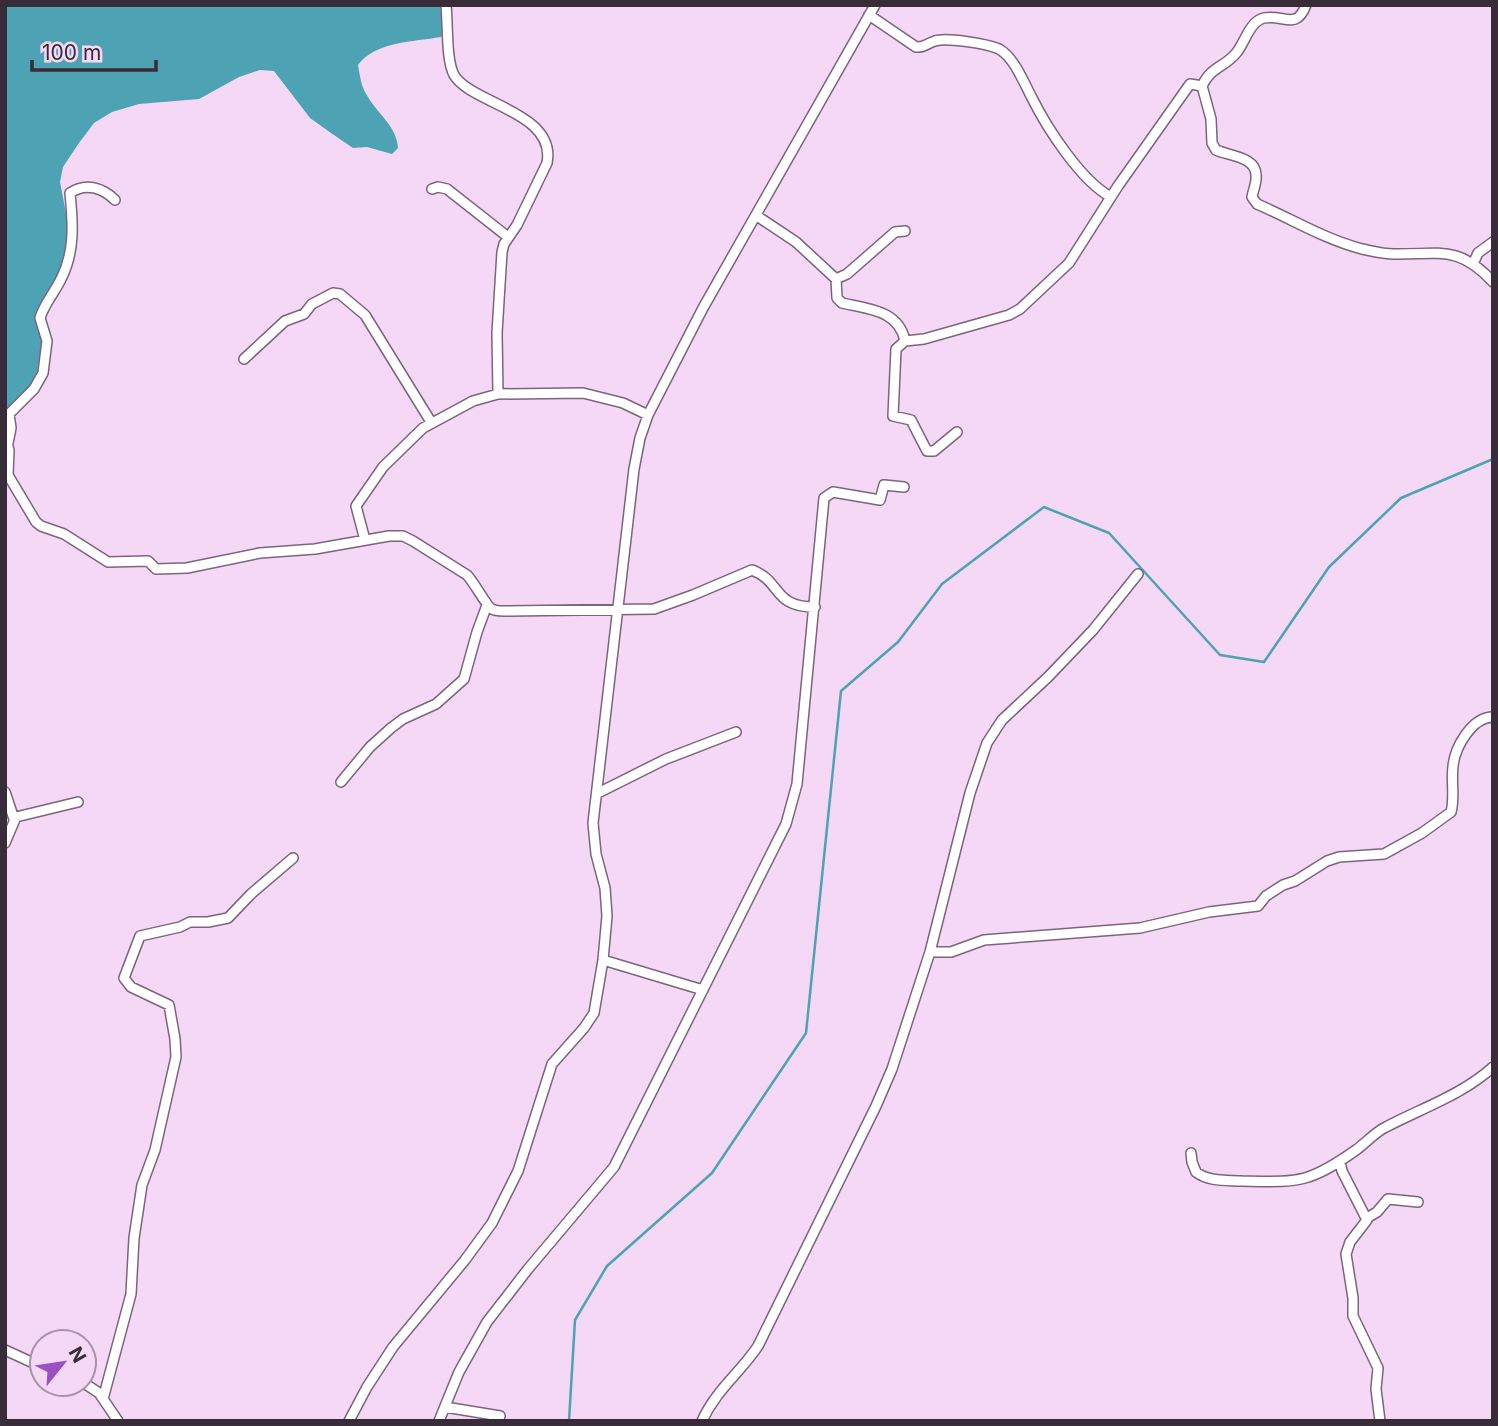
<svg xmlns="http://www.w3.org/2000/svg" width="1498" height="1426" font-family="Inter,sans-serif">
<rect width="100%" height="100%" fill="#f4d8f5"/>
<path fill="#4da3b3" d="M5,5H443L445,27L441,37C413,42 376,41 358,65C360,76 361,87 368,97C378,114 397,127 398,148L392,154L367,147L353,148L331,133L310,118L274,71L260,70L239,77L199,99L139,104L112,112L94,123L79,143L63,167L60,182L70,234L66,260L41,311L40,332L44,349L38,382L5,414Z"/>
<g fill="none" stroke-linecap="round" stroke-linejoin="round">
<path stroke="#4da3b3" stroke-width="2.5" d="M569,1421L575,1320L607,1266L712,1173L806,1033L841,691L898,642L942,584L1044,507L1109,533L1220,655L1264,662L1329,567L1401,498L1493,459"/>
<defs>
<path id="minor" d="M446,5C448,24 446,60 454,75C471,104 557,112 547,163L517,225L504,244L502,252L497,333L498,394
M869,15L916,47C925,48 927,43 935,41C946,37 988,44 999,49C1014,57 1024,83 1032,98C1047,128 1081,181 1111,197
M1202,86C1211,66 1226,67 1237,52C1245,42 1250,21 1264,18C1284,14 1296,31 1306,5
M432,189L438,187L447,189L508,237
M757,216L796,242L836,279L837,298L842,303C868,309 899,310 905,341L896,349L893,416L911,420L927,451H934L957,432
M1473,264L1478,253L1493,242
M836,279L847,274L895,232L905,231
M905,341L924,339L1009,315L1020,309L1069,263L1118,186L1190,84L1202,86L1211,119L1212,143L1216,150C1230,156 1256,157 1256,175C1257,183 1253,190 1252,197L1257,204C1292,219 1324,239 1362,249C1372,251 1383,254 1394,254C1438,255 1458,244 1493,282
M244,359L285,321L304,314L312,304L333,293L340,294L365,315L431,422
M5,438L9,450L8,475L36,522L41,526L64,534L108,562L148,561L156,569L187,568L260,553L315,549L389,536H403L413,541L467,575C474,582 487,607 492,609C495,611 500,611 504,611L654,609L693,595L752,570C782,581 772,607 815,607
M8,443L11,428L9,414L34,389L43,373L47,341L40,318C44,304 55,292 61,279C75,252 73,223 70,193C86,182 103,188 115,200
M365,540L356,506L383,467L423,428L473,401L498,394L583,393L623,403L648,415
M341,782L370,747L391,728L403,719L436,704L464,679L477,632L487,605
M5,792L14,819
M598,793L666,759L736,732
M5,843L16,817L78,802
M930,952H951L984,940L1140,928L1209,912L1258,906L1266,896L1283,885L1295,881L1327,861L1339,857L1384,854L1422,833L1451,812C1455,798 1451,781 1453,766C1455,747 1472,717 1493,717
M603,960L703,990
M1191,1153L1192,1162L1196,1172C1209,1182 1226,1180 1242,1181C1299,1182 1308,1184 1356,1150C1366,1143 1375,1132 1386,1127C1422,1108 1462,1095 1493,1067
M1340,1161L1342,1171L1367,1220L1350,1242L1346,1254L1353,1298V1316L1378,1368L1376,1389L1380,1421
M1367,1218L1377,1212L1388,1199L1418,1202
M5,1350L42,1367
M84,1383L99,1393L118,1421
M103,1399L131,1294L134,1238L142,1185L155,1150L176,1057L175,1039L169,1005L131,987L124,978L140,936L180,927L190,922H208L228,918L251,894L293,858
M445,1407L500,1416
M349,1421L367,1387L393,1347L465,1260L492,1223L518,1171L552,1064L584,1028L594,1013L603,960L607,916L605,888L596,854L593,823L634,469L640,438L648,415L703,308L875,5
M439,1421L459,1372L487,1322L528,1269L614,1167L786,824L797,784L824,498L833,492L880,500L884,485L904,487
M702,1421C716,1390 740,1373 758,1346L876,1106L892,1069L930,952L970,793L987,743L1002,720L1048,677L1093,630L1138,574"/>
</defs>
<use href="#minor" stroke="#7c647d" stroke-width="12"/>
<use href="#minor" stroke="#fff" stroke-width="9"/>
</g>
<rect width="1498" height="1426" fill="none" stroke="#372c37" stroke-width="14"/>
<g transform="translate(63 1363) rotate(60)"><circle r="33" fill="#f4d8f5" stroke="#a893a9" stroke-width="2"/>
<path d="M0-5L12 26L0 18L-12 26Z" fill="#9b51c4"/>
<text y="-10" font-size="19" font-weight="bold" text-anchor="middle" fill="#372c37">N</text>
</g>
<path d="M32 60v10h124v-10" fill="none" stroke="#372c37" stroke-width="3.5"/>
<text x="42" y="60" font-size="21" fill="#372c37" stroke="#f4d8f5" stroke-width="5" paint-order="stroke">100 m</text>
</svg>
